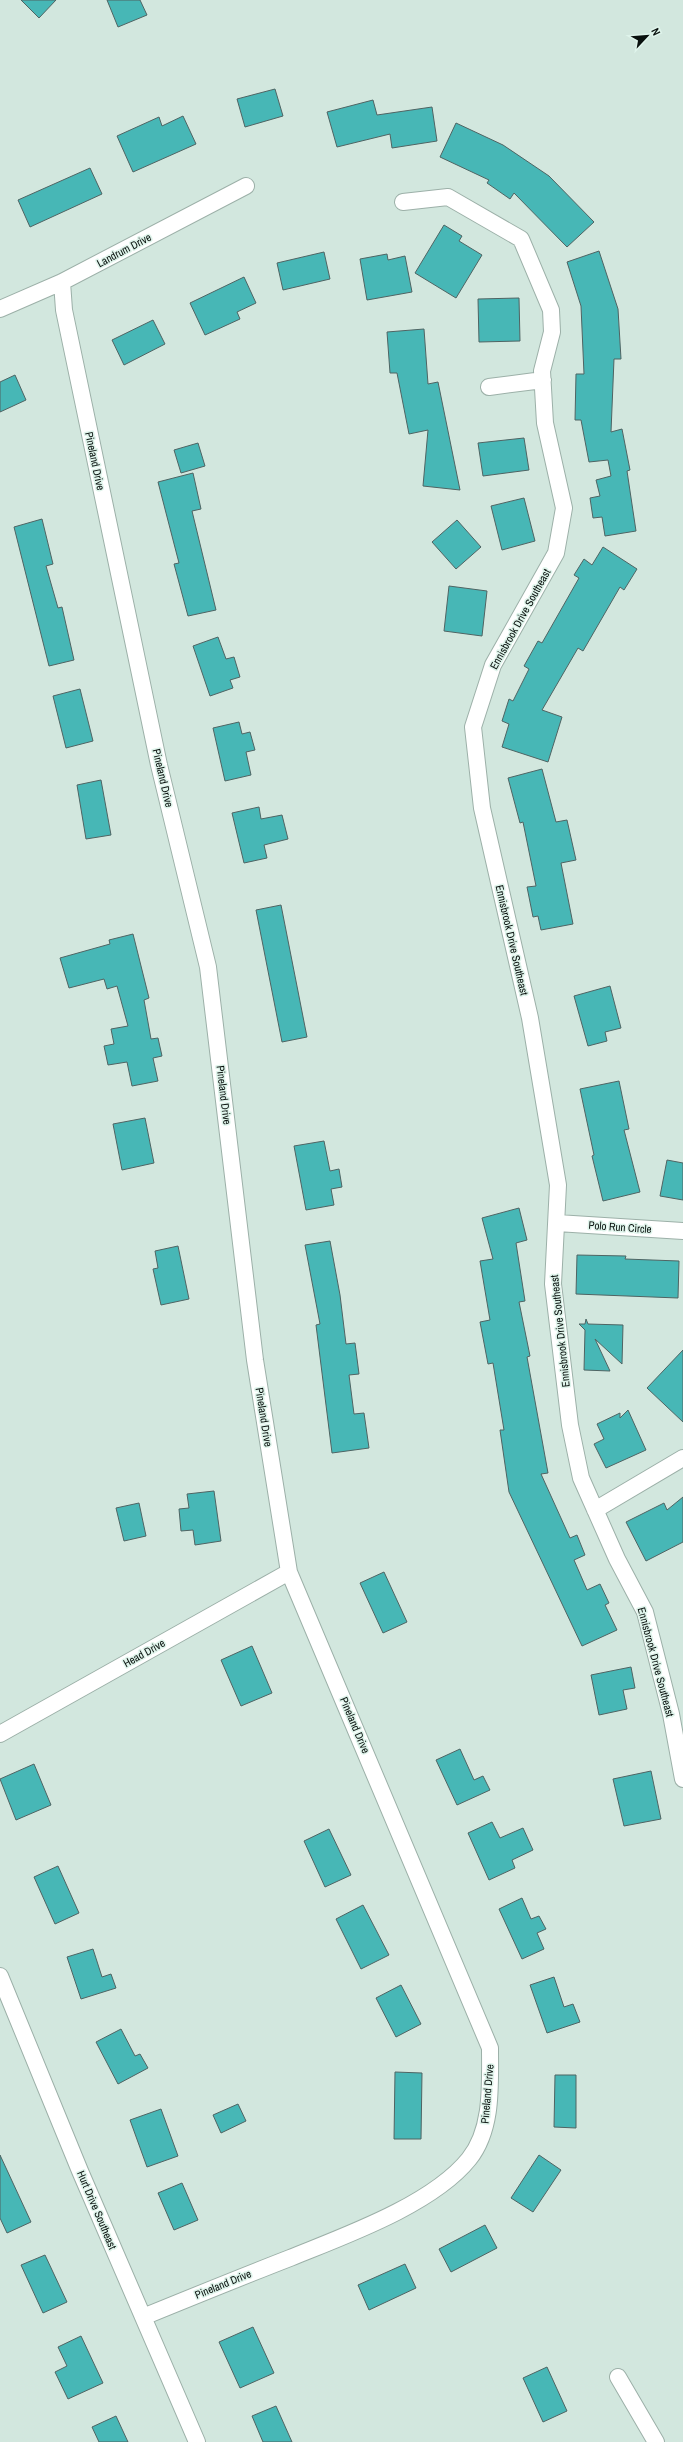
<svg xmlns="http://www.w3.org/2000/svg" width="683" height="2442" font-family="'Archivo Narrow',sans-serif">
<rect width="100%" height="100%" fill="#d2e7de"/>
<path fill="#47b7b6" stroke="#4f6463" d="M21,0H56L39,18Z
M107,0H140L147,15L118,27Z
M275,89L283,116L245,127L237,99Z
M373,100L377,115L432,107L437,141L392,148L390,134L337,147L327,112Z
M183,116L196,144L133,172L117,136L159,117L162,126Z
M456,123L503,145L549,176L594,222L567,247L514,193L510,199L487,183L489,180L440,157Z
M90,168L102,194L30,227L18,200Z
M444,225L462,236L459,241L482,255L456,298L415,273Z
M599,251L618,309L621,359H614L611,432L622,429L630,470L627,471L636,531L605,536L602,517L593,518L590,498L600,496L596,480L611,476L608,460L589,462L581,420H575L576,374H584L581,306L567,262Z
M324,252L330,279L283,290L277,263Z
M387,254L388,260L405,256L412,292L367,300L360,259Z
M244,277L256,303L237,312L240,319L205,335L190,303Z
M519,298L520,341L479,342L478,299Z
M153,320L165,344L124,365L112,340Z
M424,329L428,384L438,382L460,490L423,486L428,430L409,434L397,373H390L387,332Z
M15,375L26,400L0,412V382Z
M524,438L529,470L483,476L478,443Z
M198,443L205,466L181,473L174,450Z
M193,473L201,509L192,511L216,610L188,616L174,564L179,563L158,482Z
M524,498L535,541L502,550L491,506Z
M42,519L53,564L46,566L58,608L62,607L74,660L49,666L14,527Z
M457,520L481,547L456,569L432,542Z
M603,547L637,569L624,590L620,587L583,651L578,648L542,710L562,717L548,762L502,747L509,724L502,721L509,699L513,701L529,669L524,666L538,641L542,643L579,578L574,575L584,559L592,565Z
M449,586L487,591L482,636L444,631Z
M218,637L226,659L234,657L240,677L230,680L233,688L210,696L193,646Z
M80,689L93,741L66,748L53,696Z
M239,722L242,734L250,732L255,750L246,752L251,775L225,781L213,728Z
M542,769L556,822L567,820L576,860L561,863L573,924L541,930L538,916L533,917L527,887L536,886L523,822L520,823L508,778Z
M101,780L111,835L86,839L77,785Z
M259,807L261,819L282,815L288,839L264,845L267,858L244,863L232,813Z
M281,905L307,1037L282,1042L256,910Z
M133,934L149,998L144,1000L151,1039L158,1038L162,1056L153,1058L158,1081L132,1086L127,1062L108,1065L104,1046L114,1044L111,1029L128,1026L117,986L107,989L104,979L69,988L60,958L110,944L109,940Z
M610,986L621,1028L605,1032L607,1041L588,1046L574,996Z
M619,1081L629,1129L624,1130L640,1192L603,1201L592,1156L594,1155L580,1089Z
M145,1118L154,1163L122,1170L113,1124Z
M324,1141L330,1171L339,1169L342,1187L331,1189L334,1205L306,1210L294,1146Z
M667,1160L683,1163V1200L660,1196Z
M519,1208L527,1240L516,1243L525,1301L519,1302L530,1356L527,1357L548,1473L541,1474L570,1538L577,1535L585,1555L574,1560L587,1590L600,1584L609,1603L605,1605L617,1630L582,1646L509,1492L500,1430H504L493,1363L488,1364L480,1322L490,1320L480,1261L493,1259L482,1218Z
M330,1241L340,1295L346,1344L355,1343L359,1374L349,1375L354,1414L364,1413L369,1448L332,1453L316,1325L320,1324L305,1245Z
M178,1246L189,1299L161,1305L153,1269L158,1268L155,1251Z
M577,1255L626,1256L625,1259L679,1261L678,1298L576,1294Z
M586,1319L588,1324L623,1325L622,1364L595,1339L610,1371L584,1370L585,1330L579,1324H585Z
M683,1350V1422L647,1388Z
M628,1410L646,1450L606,1468L594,1444L604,1439L597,1424L620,1413V1418Z
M214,1491L221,1541L195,1545L193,1530L181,1531L179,1509L189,1508L187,1494Z
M683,1497V1542L646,1561L626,1522L664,1503L667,1510Z
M139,1503L146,1536L124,1541L116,1508Z
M384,1572L407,1622L383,1633L360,1583Z
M252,1646L272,1693L241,1706L221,1660Z
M631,1667L635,1688L623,1690L627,1709L599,1715L591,1675Z
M460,1749L474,1780L483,1776L490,1790L457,1805L436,1760Z
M34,1764L51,1805L16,1820L0,1779Z
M651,1771L661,1819L624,1826L613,1779Z
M492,1822L500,1838L523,1828L533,1850L512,1860L515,1868L489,1880L468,1833Z
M329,1829L351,1875L325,1887L304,1841Z
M58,1866L79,1913L55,1924L34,1877Z
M522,1898L531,1919L539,1916L546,1929L537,1933L544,1949L522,1959L499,1909Z
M363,1905L389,1955L361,1969L336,1919Z
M93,1949L102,1977L111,1974L116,1988L81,1999L67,1957Z
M554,1977L564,2007L573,2004L580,2022L547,2033L530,1985Z
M401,1985L421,2024L396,2037L376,1998Z
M121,2029L135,2056L140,2054L148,2068L118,2084L96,2042Z
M395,2072L422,2073L421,2139H394Z
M555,2075H576V2128L554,2127Z
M238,2104L246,2121L221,2133L213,2115Z
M161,2109L178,2156L147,2167L130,2120Z
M0,2155L31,2222L7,2233L0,2218Z
M539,2155L561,2170L533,2212L511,2198Z
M182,2183L198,2220L174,2230L158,2193Z
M485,2225L497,2248L451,2272L439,2249Z
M45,2255L67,2302L43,2313L21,2265Z
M405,2264L416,2288L369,2310L358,2285Z
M253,2327L274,2373L240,2388L219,2342Z
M81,2336L103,2383L68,2399L55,2372L67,2366L58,2347Z
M547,2367L567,2411L543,2422L523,2378Z
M276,2406L292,2442H263L252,2416Z
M116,2416L128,2442H99L92,2427Z"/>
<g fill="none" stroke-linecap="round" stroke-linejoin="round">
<defs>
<path id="minor" d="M403,202L448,197L521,239L551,310L552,332L542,371L545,423L564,508L556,553L493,665L473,727L482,808L530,1018L558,1185L553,1284L570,1425L581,1478L617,1559L645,1612L671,1714L683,1779
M62,282L64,310L159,765L208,967L255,1360L289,1572L490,2048C490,2085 493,2129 469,2159C432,2205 344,2236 290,2258C241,2277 192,2297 143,2317
M0,309L62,282L246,186
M489,387L543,380
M557,1223L683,1231
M595,1510L683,1458
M0,1734L289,1572
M0,1976L80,2171L197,2442
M618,2377L656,2442"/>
</defs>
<use href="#minor" stroke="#9cb0a8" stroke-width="18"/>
<use href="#minor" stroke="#fff" stroke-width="16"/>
</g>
<g text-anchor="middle" stroke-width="3" stroke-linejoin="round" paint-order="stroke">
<g font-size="11" fill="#09110e" stroke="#dff4eb">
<text transform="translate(124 250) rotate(-28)" y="4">Landrum Drive</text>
<text transform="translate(95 461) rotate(78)" y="4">Pineland Drive</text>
<text transform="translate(520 619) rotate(-61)" y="4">Ennisbrook Drive Southeast</text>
<text transform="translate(163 778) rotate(77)" y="4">Pineland Drive</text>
<text transform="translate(512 940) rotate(77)" y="4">Ennisbrook Drive Southeast</text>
<text transform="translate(224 1095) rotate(83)" y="4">Pineland Drive</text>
<text transform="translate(620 1227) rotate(4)" y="4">Polo Run Circle</text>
<text transform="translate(560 1331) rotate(-96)" y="4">Ennisbrook Drive Southeast</text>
<text transform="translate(264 1417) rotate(81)" y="4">Pineland Drive</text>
<text transform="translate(144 1653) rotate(-29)" y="4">Head Drive</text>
<text transform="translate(656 1662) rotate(75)" y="4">Ennisbrook Drive Southeast</text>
<text transform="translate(355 1725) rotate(67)" y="4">Pineland Drive</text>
<text transform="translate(487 2094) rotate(-85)" y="4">Pineland Drive</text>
<text transform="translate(97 2210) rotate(67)" y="4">Hurt Drive Southeast</text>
<text transform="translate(223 2284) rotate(-22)" y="4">Pineland Drive</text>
</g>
</g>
<g transform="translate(647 36) rotate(64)" stroke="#dff4eb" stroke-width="3" paint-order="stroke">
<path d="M0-3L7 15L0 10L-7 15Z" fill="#09110e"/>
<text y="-6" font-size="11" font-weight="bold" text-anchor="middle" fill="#09110e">N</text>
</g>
</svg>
